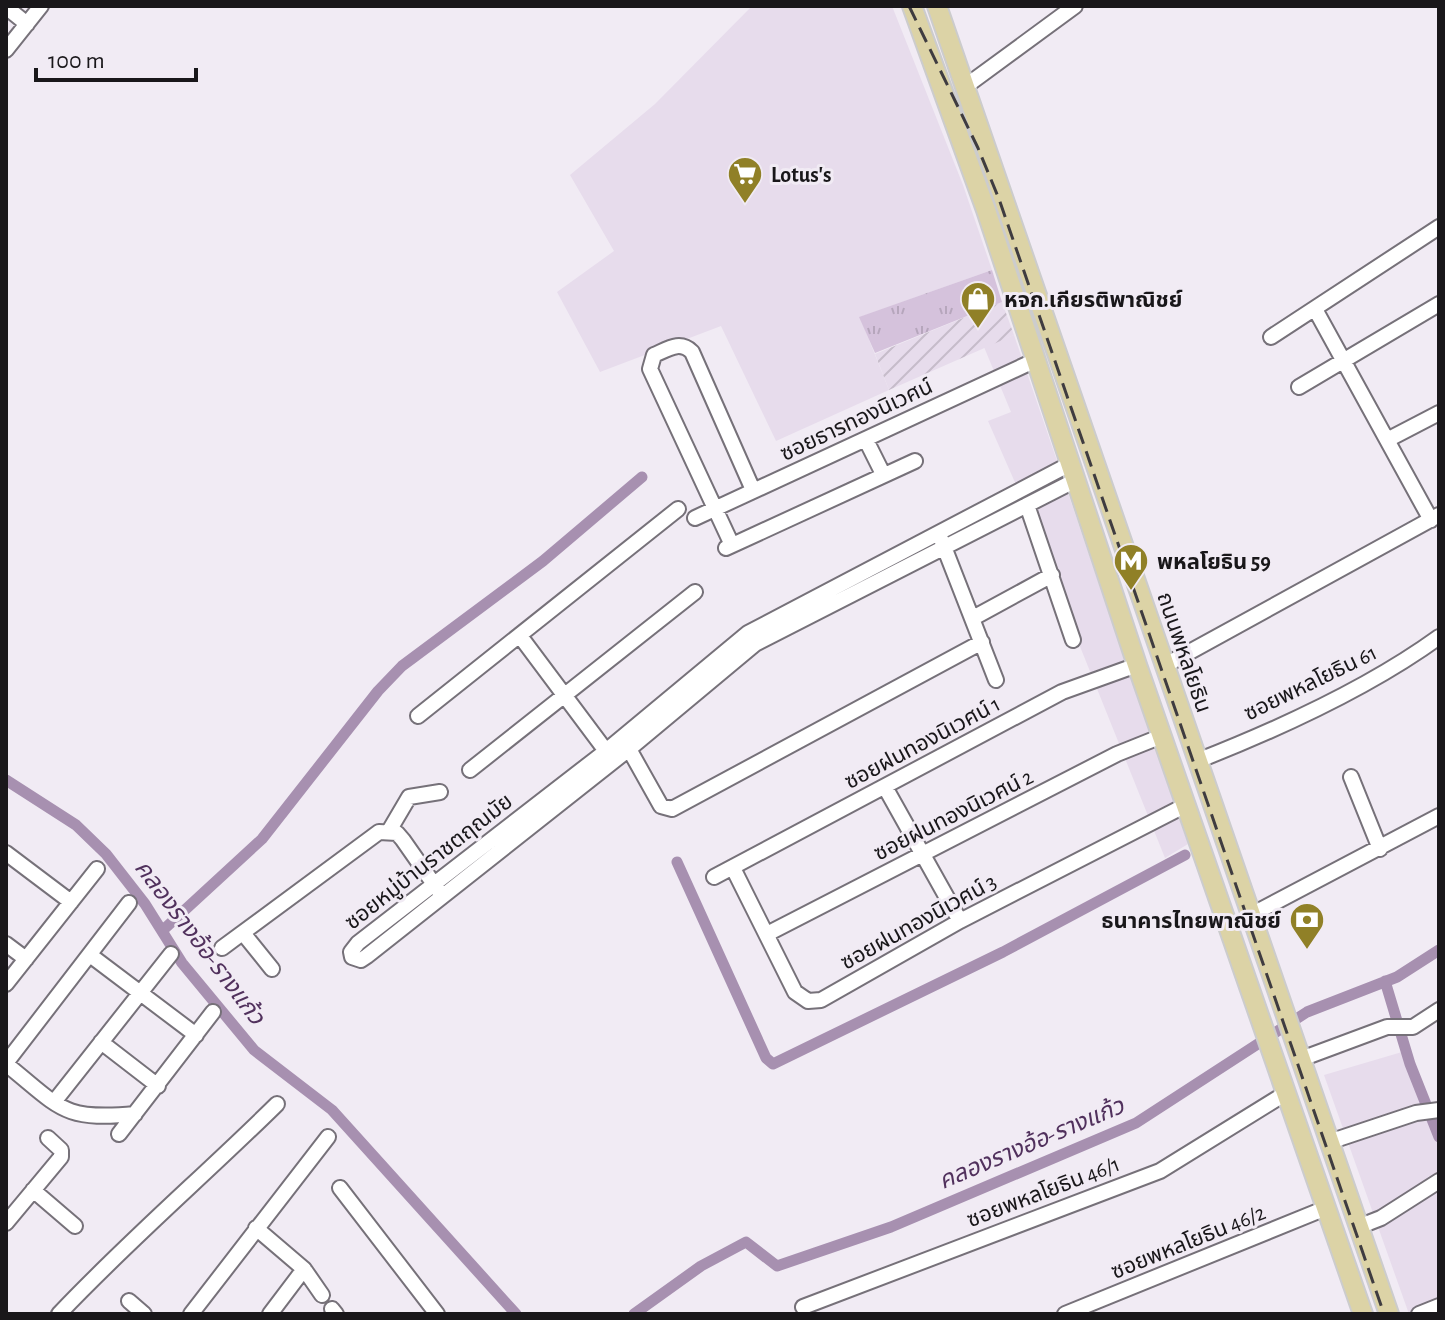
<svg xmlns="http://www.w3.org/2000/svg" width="1445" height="1320" font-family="'Alegreya Sans','Noto Sans Thai',sans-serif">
<defs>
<pattern id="industrial-furrows" width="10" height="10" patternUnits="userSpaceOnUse" patternTransform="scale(2)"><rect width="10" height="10" fill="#e7dcec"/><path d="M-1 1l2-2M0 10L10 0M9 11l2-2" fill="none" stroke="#c6bcca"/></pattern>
<pattern id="grass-tufts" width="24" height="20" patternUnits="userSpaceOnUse" patternTransform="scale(2)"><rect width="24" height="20" fill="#d5c2dc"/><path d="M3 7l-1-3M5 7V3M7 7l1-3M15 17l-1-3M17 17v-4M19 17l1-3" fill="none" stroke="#b6a6bc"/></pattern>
</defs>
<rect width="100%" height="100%" fill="#f1ebf4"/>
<path fill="#e7dcec" d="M752,6H892L963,185L992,270L860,317L889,390L776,441L721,326L600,372L557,292L614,251L570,175L655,104Z
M1014,335L1188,844L1165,858L1079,644L1071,647L1048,584L1057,578L988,421L1011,412L984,347Z
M1402,1052L1439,1146V1314H1409L1324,1075Z"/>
<path fill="url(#industrial-furrows)" d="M1002,302L1014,335L889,390L875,354Z"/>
<path fill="url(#grass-tufts)" d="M992,270L1002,302L875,353L859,317Z"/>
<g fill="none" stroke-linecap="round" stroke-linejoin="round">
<path stroke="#a790b0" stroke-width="11" d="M6,780L76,825L106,854L145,904L182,963L254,1050L332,1110L516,1314
M677,862L766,1058L773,1064L1003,952L1185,855
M162,931L262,839L378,691L402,666L543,561L642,477
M1385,981L1410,1064L1439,1137
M634,1314L701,1266L746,1242L777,1266L891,1227L1136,1123L1307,1012L1397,977L1439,950"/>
<defs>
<path id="minor" d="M6,7L27,24
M6,50L41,6
M966,86L1075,6
M1315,309L1431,520
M1271,337L1439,227
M1299,387L1439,304
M1389,439L1439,413
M866,440L883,474
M1070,464L748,633L606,751L358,943L351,952L352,957L361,960L367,956L629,749L755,644L1076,480
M1027,505L1073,640
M695,518L1036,360
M941,539L996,680
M732,545L650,369L654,355C668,349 680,340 692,352L753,490
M726,548L915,461
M973,618L1052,575
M520,636L606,751
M1164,666L1439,515
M418,716L678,509
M629,749L661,806L672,809L982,642
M1197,761C1276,730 1370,687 1439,637
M470,770L695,592
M1351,777L1380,849
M885,787L960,921
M389,831L409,797L440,792
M6,853L71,902
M733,868L795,992L808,1001L821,1000L960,921L1186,805
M714,877L1062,692L1137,665
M1251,915L1439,816
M243,933L272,969
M767,934L1117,754L1162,736
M6,944L26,959
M222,948L379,832L397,833L403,840L438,890
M90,955L196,1035
M6,984L97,869
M101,1042L158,1086
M1301,1059L1387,1027H1413L1439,1010
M6,1063L129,903
M6,1064C61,1108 62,1121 135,1114
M54,1102L171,954
M119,1134L213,1012
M1329,1142L1416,1113L1439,1110
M340,1188L437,1314
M33,1190L75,1226
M6,1223L61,1157V1150L48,1138
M1358,1227L1381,1218L1439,1181
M256,1228L304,1269L322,1295
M129,1301L144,1314
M803,1307L1160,1171L1286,1093
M332,1309L336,1314
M59,1314C128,1241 205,1175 277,1104
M191,1314L328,1137
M270,1314L304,1269
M1065,1314L1326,1208
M1419,1314L1439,1306"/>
<path id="major" d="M912,6L986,210L1137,665L1363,1314
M937,6L1389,1314"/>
</defs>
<use href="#minor" stroke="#767179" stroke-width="18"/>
<use href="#major" stroke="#cccccd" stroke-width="22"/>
<use href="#minor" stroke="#fff" stroke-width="14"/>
<use href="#major" stroke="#dcd3a6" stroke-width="18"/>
<path stroke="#3f3c40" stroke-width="3" stroke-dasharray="16 8" stroke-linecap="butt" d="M909,6L978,148L999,199L1384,1314"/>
</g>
<defs>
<symbol id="supermarket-pin" viewBox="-11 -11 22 30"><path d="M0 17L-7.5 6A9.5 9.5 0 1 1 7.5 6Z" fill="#908027" stroke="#f1ebf4"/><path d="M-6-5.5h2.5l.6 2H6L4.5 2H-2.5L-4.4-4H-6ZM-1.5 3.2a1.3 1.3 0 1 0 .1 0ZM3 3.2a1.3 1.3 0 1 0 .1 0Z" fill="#fff"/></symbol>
<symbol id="shop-pin" viewBox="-11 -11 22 30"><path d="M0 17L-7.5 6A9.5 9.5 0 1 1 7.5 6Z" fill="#908027" stroke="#f1ebf4"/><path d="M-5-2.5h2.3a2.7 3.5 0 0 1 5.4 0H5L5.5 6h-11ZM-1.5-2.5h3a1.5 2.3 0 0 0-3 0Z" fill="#fff"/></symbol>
<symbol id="metro-pin" viewBox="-11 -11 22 30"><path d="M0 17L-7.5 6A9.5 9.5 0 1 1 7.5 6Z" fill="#908027" stroke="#f1ebf4"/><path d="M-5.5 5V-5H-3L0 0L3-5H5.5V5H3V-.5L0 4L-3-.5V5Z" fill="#fff"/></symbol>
<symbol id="bank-pin" viewBox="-11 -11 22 30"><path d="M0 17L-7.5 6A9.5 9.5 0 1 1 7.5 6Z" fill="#908027" stroke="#f1ebf4"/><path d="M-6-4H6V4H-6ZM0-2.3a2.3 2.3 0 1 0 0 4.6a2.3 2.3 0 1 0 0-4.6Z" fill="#fff"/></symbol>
</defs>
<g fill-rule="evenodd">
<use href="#supermarket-pin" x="725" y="154" width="40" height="54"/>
<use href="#shop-pin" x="958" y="279" width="40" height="54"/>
<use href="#metro-pin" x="1111" y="541" width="40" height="54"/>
<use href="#bank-pin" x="1287" y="900" width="40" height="54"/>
</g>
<g text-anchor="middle" stroke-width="6" stroke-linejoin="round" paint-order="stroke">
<g font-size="22" font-weight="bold" fill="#19171a" stroke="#f1ebf4" text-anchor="start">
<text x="771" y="182">Lotus's</text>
<text x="1004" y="307">หจก.เกียรติพาณิชย์</text>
<text x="1157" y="569">พหลโยธิน 59</text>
<text x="1281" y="928" text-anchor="end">ธนาคารไทยพาณิชย์</text>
</g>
<g font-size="22" fill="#19171a" stroke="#f1ebf4">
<text transform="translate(856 419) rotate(-25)" y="8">ซอยธารทองนิเวศน์</text>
<text transform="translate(1185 652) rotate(71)" y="8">ถนนพหลโยธิน</text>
<text transform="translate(1310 682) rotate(-26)" y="8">ซอยพหลโยธิน 61</text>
<text transform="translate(922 742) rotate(-28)" y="8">ซอยฝนทองนิเวศน์ 1</text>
<text transform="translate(953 814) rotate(-27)" y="8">ซอยฝนทองนิเวศน์ 2</text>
<text transform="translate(428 861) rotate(-38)" y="8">ซอยหมู่บ้านราชตฤณมัย</text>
<text transform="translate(918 921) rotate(-29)" y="8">ซอยฝนทองนิเวศน์ 3</text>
<text transform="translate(1043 1191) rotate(-21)" y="8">ซอยพหลโยธิน 46/1</text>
<text transform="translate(1188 1241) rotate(-22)" y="8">ซอยพหลโยธิน 46/2</text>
</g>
<g font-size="24" font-style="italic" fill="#51315d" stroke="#f1ebf4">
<text transform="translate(200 942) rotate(53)" y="8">คลองรางอ้อ-รางแก้ว</text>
<text transform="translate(1031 1143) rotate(-23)" y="8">คลองรางอ้อ-รางแก้ว</text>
</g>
</g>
<rect width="1445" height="1320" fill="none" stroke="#19171a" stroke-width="16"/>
<path d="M36 68v12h160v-12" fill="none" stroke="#19171a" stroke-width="4"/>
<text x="48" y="68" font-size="24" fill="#19171a" stroke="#f1ebf4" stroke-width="6" paint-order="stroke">100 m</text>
</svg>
